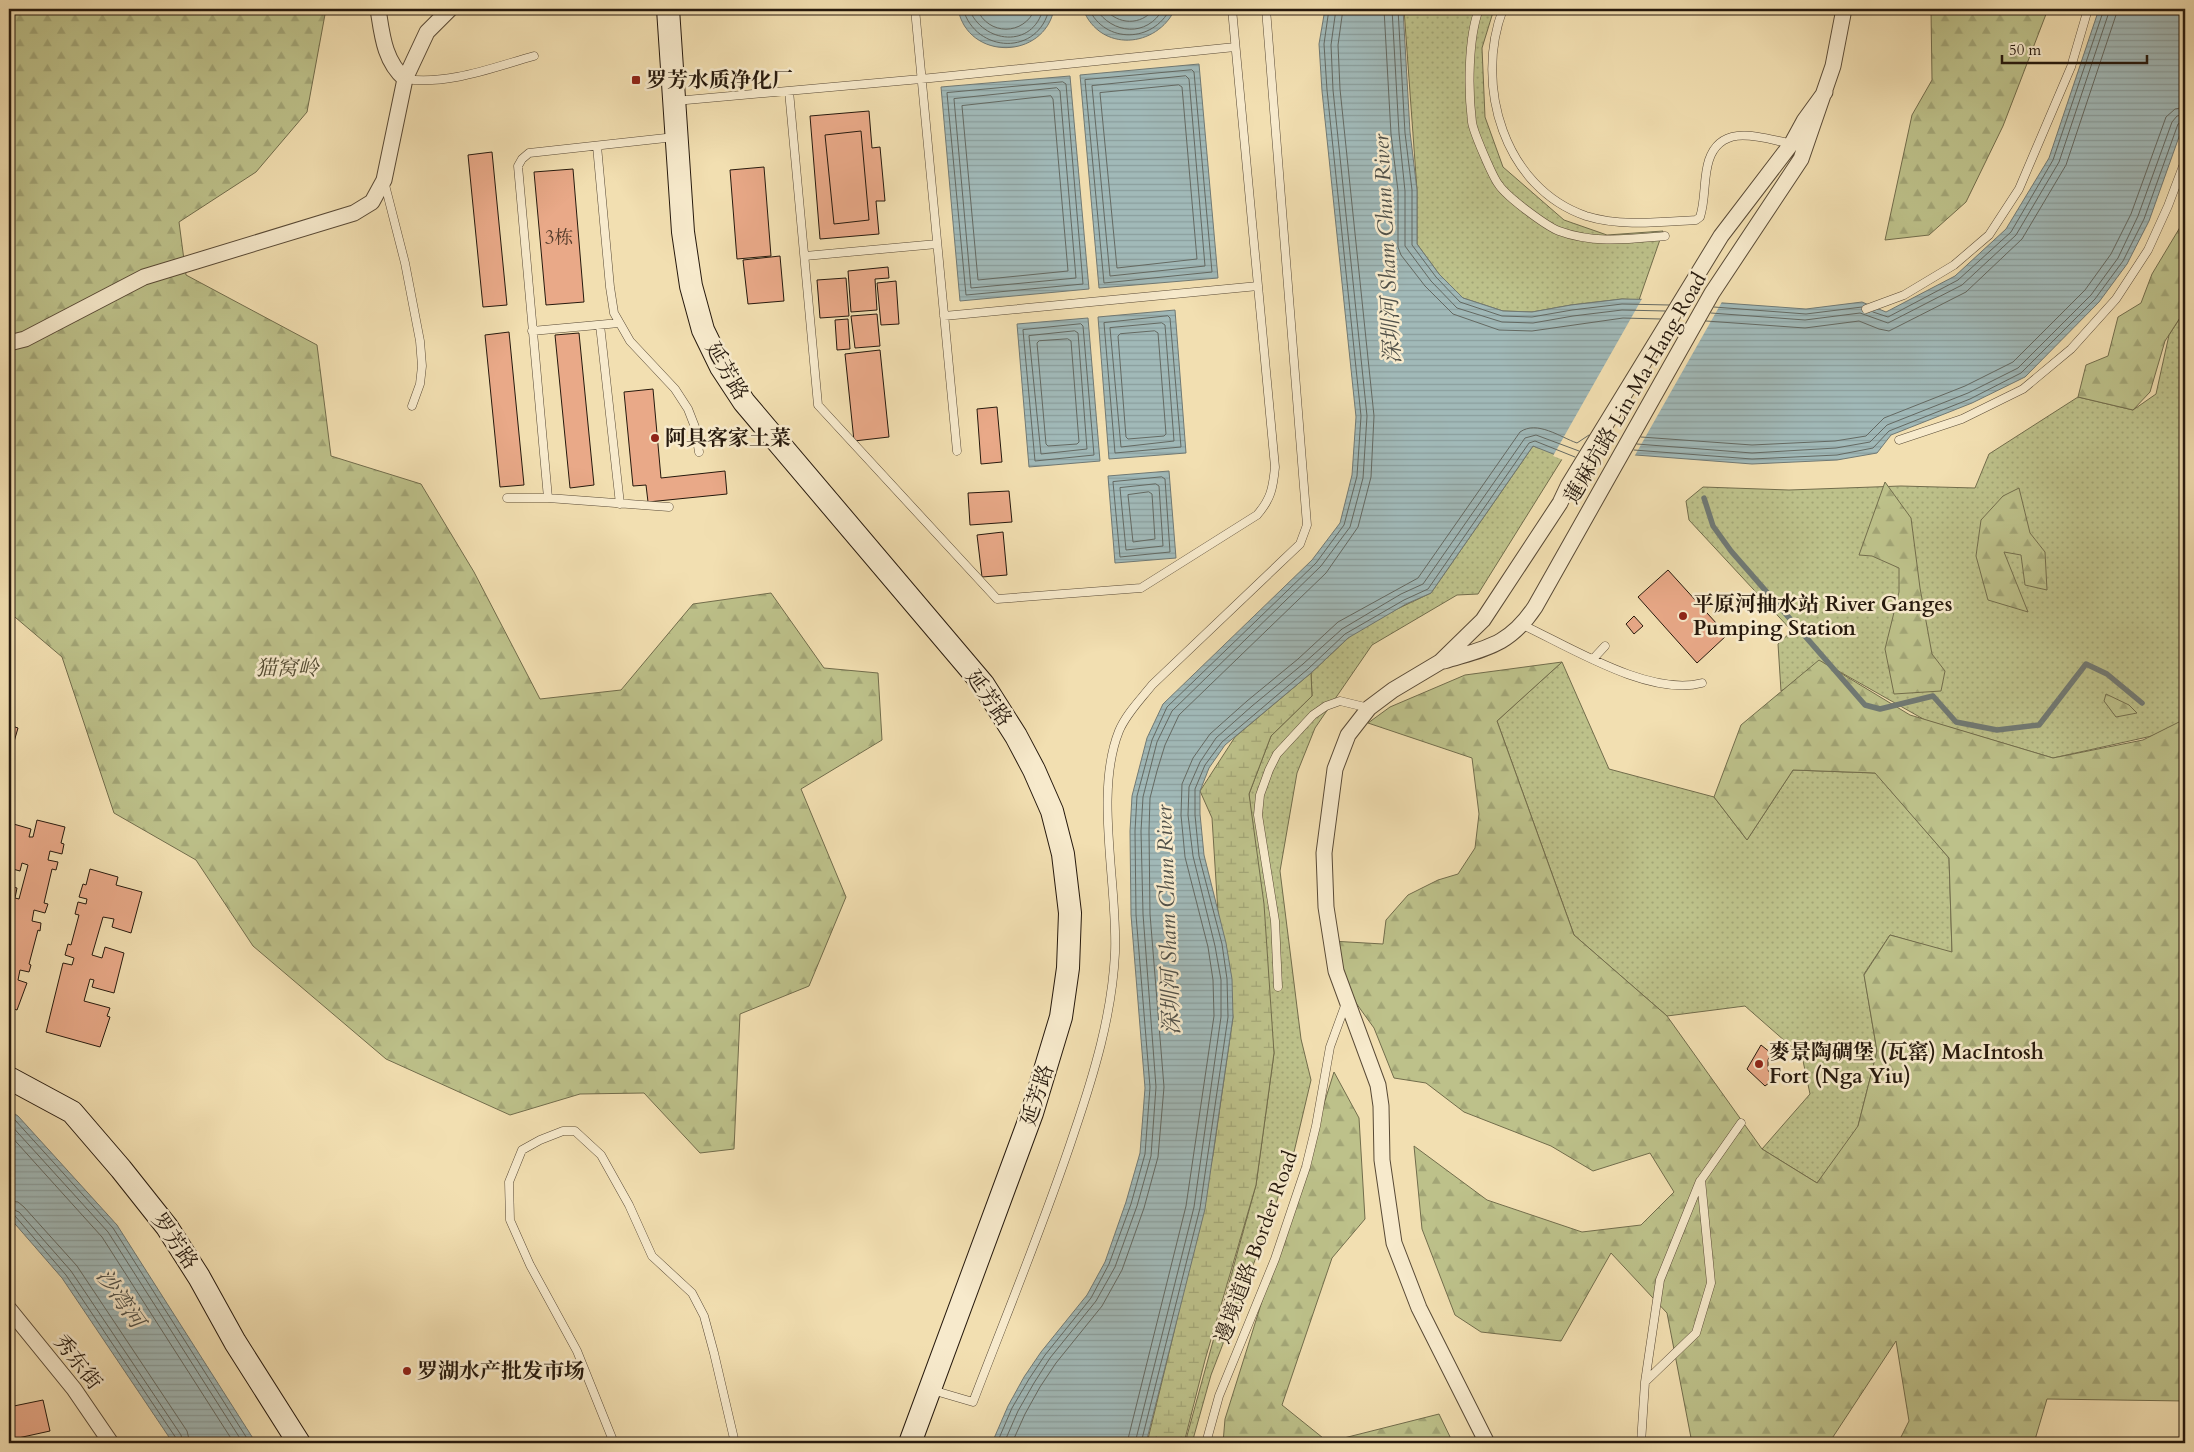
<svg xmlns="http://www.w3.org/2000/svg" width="2194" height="1452" font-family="Cardo,'Noto Serif SC',serif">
<defs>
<pattern id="grass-dots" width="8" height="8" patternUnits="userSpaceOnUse" patternTransform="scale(1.25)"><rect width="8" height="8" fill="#bdc18a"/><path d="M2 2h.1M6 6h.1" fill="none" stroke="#a2a576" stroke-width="1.8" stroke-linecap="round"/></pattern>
<pattern id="forest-firs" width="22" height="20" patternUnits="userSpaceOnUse" patternTransform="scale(1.25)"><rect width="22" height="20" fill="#bdc18a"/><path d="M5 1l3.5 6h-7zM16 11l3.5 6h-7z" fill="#a2a576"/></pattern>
<pattern id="wetland-marsh" width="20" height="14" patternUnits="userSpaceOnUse" patternTransform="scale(1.25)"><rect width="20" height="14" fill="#bdc18a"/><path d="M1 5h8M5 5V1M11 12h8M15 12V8" fill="none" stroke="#a2a576"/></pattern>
<pattern id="water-rules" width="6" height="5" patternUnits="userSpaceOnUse" patternTransform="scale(1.25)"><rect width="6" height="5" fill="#a1b9b8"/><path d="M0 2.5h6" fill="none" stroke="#8a9e9d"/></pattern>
</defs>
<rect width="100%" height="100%" fill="#f2dfb1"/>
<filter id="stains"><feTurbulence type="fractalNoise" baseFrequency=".004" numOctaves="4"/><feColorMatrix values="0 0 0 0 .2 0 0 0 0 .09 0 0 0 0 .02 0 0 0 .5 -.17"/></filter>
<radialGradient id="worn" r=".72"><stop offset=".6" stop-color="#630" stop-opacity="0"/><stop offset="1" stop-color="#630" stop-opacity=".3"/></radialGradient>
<path fill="url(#grass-dots)" stroke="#726d4c" d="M1404,9H1494L1482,48L1485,117L1503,167L1564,220L1607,235L1663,231L1639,300L1622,299L1571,305L1532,312L1503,311L1463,298L1439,274L1417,244V190Z
M2185,310V721L2152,736L2053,758L1925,720L1826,664L1781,691L1778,644L1792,631L1689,520L1686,501L1703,487L1789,490L1901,486L1975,488L1989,454L2078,397L2133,410L2156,394L2169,335Z
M1533,446L1564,456L1478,594L1457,595L1372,645L1315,728L1297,773L1280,871L1301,1039L1311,1080L1294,1152L1267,1229L1211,1375L1192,1443H1185L1256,1185L1274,1053L1249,794L1271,736L1312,696L1311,673L1361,626L1431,593Z
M1562,662L1609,769L1714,797L1747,840L1793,770L1876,773L1949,858L1952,953L1890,935L1864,974L1877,1051L1855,1138L1817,1183L1762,1149L1810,1094L1802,1056L1745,1006L1667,1016L1574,935L1497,721Z"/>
<path fill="url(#forest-firs)" stroke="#726d4c" d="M9,9H326L307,112L256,172L179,222L186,275L317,345L331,456L421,484L474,572L540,699L621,690L693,604L771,593L824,668L878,673L882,740L801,789L846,897L809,986L740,1014L734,1149L700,1153L644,1093L580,1094L510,1115L386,1059L253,946L196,860L114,813L62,657L9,612Z
M1931,9H2048L2003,126L1966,202L1929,235L1885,240L1912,115L1932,80Z
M2185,219V310L2165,341L2150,392L2133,410L2078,397L2086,365L2108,356L2118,317L2141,303L2152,274Z
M1885,482L1911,518L1920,588L1932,654L1945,671L1941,691L1894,694L1885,649L1899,592V568L1872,556L1859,555Z
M2019,488L2030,533L2045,552L2047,590L2025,585L2021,555L2004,552L2028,612L1988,600L1976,556L1981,520L2003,496Z
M1819,660L1910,715L2053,758L2143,740L2185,719V1401L2047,1399L2034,1443H1898L1909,1421L1896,1341L1829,1443H1692L1667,1313L1611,1253L1561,1341L1481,1332L1455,1315L1422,1229L1414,1146L1487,1200L1582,1232L1641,1225L1674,1192L1650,1153L1593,1171L1551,1146L1464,1112L1426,1083L1394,1078L1374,1028L1356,1003L1331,941L1383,944L1386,920L1408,895L1438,880L1458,874L1475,848L1479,814L1472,758L1368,723L1390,707L1465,675L1562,662L1497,721L1574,935L1667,1016L1762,1149L1817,1183L1858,1126L1877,1051L1864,975L1890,935L1952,952L1949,858L1875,773L1793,770L1747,840L1714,797L1741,725Z
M2106,694L2129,705L2137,713L2116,717L2104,701Z
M1334,1072L1359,1118L1365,1219L1332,1258L1282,1405L1328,1442L1439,1414L1453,1443H1223L1225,1419Z"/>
<path fill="url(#wetland-marsh)" stroke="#726d4c" d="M1311,673L1312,696L1271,736L1249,794L1264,904L1274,1053L1256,1185L1205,1360L1184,1443H1147L1174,1332L1213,1155L1233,1017L1218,913L1212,818L1200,791L1235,737Z"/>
<path fill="url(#water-rules)" stroke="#707974" d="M958,9H1054C1044,60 968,61 958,9Z
M1083,9H1175C1157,48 1100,53 1083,9Z
M1325,9H1403L1410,132L1417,190V244L1439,274L1463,298L1503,311L1532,312L1571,305L1622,299L1682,300L1806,309L1862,302L1886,312L1955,276L2006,229L2049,158L2099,9H2185V120L2149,221L2127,264L2099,302L2025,377L1972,403L1891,435L1877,453L1837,460L1752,464L1597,452L1581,465L1533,446L1431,593L1406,604L1348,638L1311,673L1225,745L1209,768L1200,791V814L1204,855L1226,943L1232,979L1233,1017L1205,1209L1146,1443H992L1008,1406L1024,1377L1041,1352L1087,1295L1105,1262L1126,1202L1140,1153L1145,1088L1131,915L1130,831L1132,796L1147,738L1163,704L1312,560L1340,523L1352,475L1356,417L1322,91L1319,44Z
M1199,64L1218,278L1099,288L1080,75Z
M1070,76L1089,289L960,301L941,87Z
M1175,310L1186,453L1109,459L1098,317Z
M1088,318L1100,461L1029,467L1017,324Z
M1169,471L1176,558L1115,563L1108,476Z
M9,1110L18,1116L117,1225L256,1443H173L62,1278L9,1217Z"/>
<path fill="#f2dfb1" d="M1643,297L1723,300L1634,457L1597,454L1581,467L1553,456Z"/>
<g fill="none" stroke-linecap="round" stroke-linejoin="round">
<path stroke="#646962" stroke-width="1" d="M963,9C976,54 1039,56 1049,9
M969,9C983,44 1033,49 1043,9
M977,9C988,36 1024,36 1035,9
M1089,9C1105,44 1153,43 1170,9
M1096,9C1112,34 1147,38 1163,9
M1105,9C1118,25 1141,26 1154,9
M1384,9L1391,134L1398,191V247L1401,255L1425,286L1453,314L1499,330L1532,331L1623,318L1660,319
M1392,9L1399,133L1405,191V246L1431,281L1457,308L1502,322L1533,323L1573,316L1622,310L1665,311
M1398,9L1405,133L1412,190V245L1436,277L1460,302L1502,316L1532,317L1572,310L1622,304L1669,305
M1192,70L1194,72L1212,272L1104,283L1085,80Z
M1186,76L1189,79L1205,266L1110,276L1092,86Z
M1063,82L1066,84L1083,284L966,295L947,93Z
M1179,85L1182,87L1197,259L1117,268L1100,93Z
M1057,88L1060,91L1076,278L971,288L954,99Z
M1051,96L1053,99L1068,271L978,280L962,106Z
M1714,307L1806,314L1862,307
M1873,312L1888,317L1958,280L2011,232L2053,160L2104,9
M1711,313L1805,320L1860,313L1888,323L1962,285L2016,235L2059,162L2110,9
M1168,316L1170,318L1181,447L1115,453L1104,323Z
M1706,321L1805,328L1859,321L1879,329L1889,331L1966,292L2022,239L2066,165L2118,9
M1162,323L1165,325L1174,441L1121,447L1110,328Z
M1081,324L1083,326L1094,455L1035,461L1023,330Z
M1075,331L1078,333L1087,449L1041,454L1029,336Z
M1155,331L1158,333L1166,434L1164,436L1128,439L1126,437L1118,336L1120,334Z
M1068,339L1071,341L1079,442L1077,444L1048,446L1046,444L1037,343L1039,341Z
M1641,437L1752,445L1835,441L1866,436L1884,418L1965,386L2013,362L2085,290L2111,254L2131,214L2166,117L2175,109L2185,107
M1637,444L1752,453L1836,448L1870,442L1887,425L1968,393L2018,368L2091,295L2118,258L2138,216L2172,122L2177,116L2185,114
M1634,450L1752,459L1837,455L1873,448L1889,431L1970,399L2021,373L2095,299L2123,261L2144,219L2178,124L2185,121
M1162,477L1165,479L1170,552L1120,557L1113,482Z
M1156,484L1159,486L1163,546L1126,550L1120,488Z
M1149,492L1152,494L1155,539L1133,542L1128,495Z
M9,1116L15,1120L113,1228L250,1443
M9,1123L108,1232L243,1443
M9,1134L102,1237L234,1443
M9,1201L18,1202L24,1207L77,1266L187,1431L190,1443
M9,1208L19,1212L71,1271L181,1435L183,1443
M9,1215L15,1216L66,1275L176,1438L177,1443
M997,1443L1012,1408L1029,1379L1045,1355L1091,1298L1109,1264L1131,1204L1145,1154L1150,1087L1136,915L1135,831L1137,796L1152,740L1167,707L1316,563L1344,525L1357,476L1361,416L1327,90L1324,44L1329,9
M1004,1443L1018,1411L1034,1383L1050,1358L1096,1301L1115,1267L1137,1206L1151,1156L1156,1087L1143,914L1141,831L1143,797L1157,742L1172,711L1321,566L1350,527L1363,478L1367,416L1333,90L1331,45L1336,9
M1012,1443L1025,1414L1040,1387L1056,1363L1102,1306L1122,1270L1144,1208L1158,1157L1164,1087L1150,914L1149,831L1150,798L1157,771L1165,745L1179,715L1326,573L1358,527L1371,477L1374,416L1340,89L1338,45L1343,9
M1127,1443L1186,1206L1214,1016L1213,980L1208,947L1185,857L1181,815L1182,784L1193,758L1210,734L1247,701L1298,659L1338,622L1418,578L1520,432C1537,420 1560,437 1577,443L1589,435
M1135,1443L1194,1207L1221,1017V980L1215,946L1193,856L1188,815L1189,787L1200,762L1216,738L1252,706L1303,664L1342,629L1401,594L1423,584L1525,438L1536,435L1579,451
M1141,1443L1200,1208L1228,1017L1227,979L1222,944L1199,856L1195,815V789L1205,765L1222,742L1308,669L1345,634L1404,600L1428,589L1529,443L1535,441L1575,457"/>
<path stroke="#707974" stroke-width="5.5" d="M1704,498L1713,526L1731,551L1865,705L1880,709L1933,696L1956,722L1997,730L2039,725L2086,664L2107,674L2142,703"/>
</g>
<path fill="#e9a988" stroke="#26190d" d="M869,111L872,148L880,147L885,201H876L879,234L820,239L810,116Z
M861,131L869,220L834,224L825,135Z
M492,152L507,305L483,307L468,155Z
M764,167L771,256L737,259L730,170Z
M573,169L584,302L546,305L534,172Z
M780,256L784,301L748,304L743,260Z
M888,267L889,278L875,279L877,310L851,312L848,271Z
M846,278L849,316L820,318L817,280Z
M896,281L899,324L881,325L877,283Z
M877,314L880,346L855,348L851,316Z
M848,319L850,349L837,350L835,320Z
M509,332L524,485L500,487L485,335Z
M579,333L594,485L570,488L555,335Z
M880,350L889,437L854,441L845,354Z
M653,389L661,478L725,471L727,494L648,502L646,485L633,486L624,392Z
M997,407L1002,462L981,464L977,409Z
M1009,491L1012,522L970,525L968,493Z
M1003,532L1007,575L982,577L977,535Z
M1668,570L1727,635L1697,663L1638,597Z
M1634,616L1643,626L1634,634L1626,624Z
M9,725L18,728L9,759Z
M37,820L65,827L61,843L64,844L62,854L50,851L48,860L58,862L56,870L52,869L44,903L48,904L45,913L34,910L32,921L41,923L40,931L38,930L29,964L31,965L29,972L20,970L18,980L27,983L17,1010L9,1007V939L12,924L9,923V886L17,888L15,898L19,899L28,865L22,863L20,871L9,868V828L10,823L31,829L29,837H33Z
M90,869L118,877L116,885L142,892L131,933L112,927L114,919L103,917L92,955L102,958L105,947L124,953L114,993L92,987L94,980L90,979L84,1001L110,1008L107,1016L110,1017L100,1047L46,1032L63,963L72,965L74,958L65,955L68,944L71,945L79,915L75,914L78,902L86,904L87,899L79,897L83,884L86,885Z
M1761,1045L1771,1053L1768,1060V1070L1774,1079L1765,1086L1747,1069Z
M43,1400L50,1431L9,1440V1407Z"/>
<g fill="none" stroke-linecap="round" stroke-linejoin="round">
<defs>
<path id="service" d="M915,9L957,451
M1479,9C1468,38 1468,91 1472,122C1473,131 1493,178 1499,185C1507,197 1546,226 1559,231C1594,244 1629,239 1665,236
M1503,9C1474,85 1504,188 1586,216C1621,227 1660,222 1696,220L1700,217C1706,199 1703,178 1709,160C1722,121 1764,139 1793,144
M405,79C449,85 491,68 534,56
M789,91L818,405L997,599L1141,588L1257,515C1271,499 1273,488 1275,467L1232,9
M675,101L921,79L1235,47
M597,146L610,287L614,313L630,341L675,389L688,409L695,427L699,452
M384,181L405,263L420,341L422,366L420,384L412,406
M805,256L937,244
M1866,309L1904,295L1954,265L1989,235L2019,189L2071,67L2088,9
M944,316L1258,286
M600,325L620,504
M532,331L619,323
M1899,440L1962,419L2023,389L2071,349L2116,299L2148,250L2168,206L2185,161
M507,498H548L669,507
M548,498L518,166L522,159L529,153L675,137
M1523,625C1570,647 1650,697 1702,683
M1593,659L1605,646
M1278,987L1275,921L1258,815L1260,795L1269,770L1277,754L1313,715L1326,706L1340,701L1369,708
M1645,1382L1660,1280L1700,1181
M932,1390L973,1402C1007,1313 1044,1224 1074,1133C1094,1074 1112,1015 1115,953C1118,886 1094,793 1119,731C1126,714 1141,699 1152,685L1300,544L1307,525L1266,9
M614,1443L577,1351L530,1265L510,1220L509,1182L522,1150L540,1140L563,1131H575L601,1155L629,1205L652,1256L692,1293L704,1316L714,1353L735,1443
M1206,1443L1219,1396L1275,1259L1306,1167L1316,1126L1330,1047L1346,1003
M1641,1443L1645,1382L1696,1333L1711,1283L1701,1180L1741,1123"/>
<path id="minor" d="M378,9C382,34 384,61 405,79
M9,343L25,339L144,277L354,213L372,202L384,180L405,79L427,32L450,9
M1444,661C1486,648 1509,646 1535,607L1712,293L1801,159L1833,66L1844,9
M9,1309L74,1389L111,1443
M1487,1443L1419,1308L1394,1243L1382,1160L1381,1106L1378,1085L1336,971L1326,907L1324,853L1335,769L1348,735L1369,708L1393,690L1440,662L1483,620L1560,503L1568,486L1721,236L1792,143L1804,121L1825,92"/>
<path id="secondary" d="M668,9L683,232L691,286L703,330L721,367L744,402L983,684L1016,736L1034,770L1052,811L1063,854L1070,913L1068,968L1061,1017L1032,1113L910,1443
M9,1078L72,1112L121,1169L167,1227L199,1277L235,1342L299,1443"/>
</defs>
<use href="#service" stroke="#594a36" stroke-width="9"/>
<use href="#minor" stroke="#594a36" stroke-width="17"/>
<use href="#secondary" stroke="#26190d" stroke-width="24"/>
<use href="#service" stroke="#f7eacc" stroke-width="8"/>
<use href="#minor" stroke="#f7eacc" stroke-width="15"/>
<use href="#secondary" stroke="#f7eacc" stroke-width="22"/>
</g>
<g fill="#8f2418" stroke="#f7eacc" stroke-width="2">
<rect x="631" y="75" width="10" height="10" rx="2.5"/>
<circle cx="655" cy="438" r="5"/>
<circle cx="1683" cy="616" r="5"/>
<circle cx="1759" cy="1064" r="5"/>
<circle cx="407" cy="1371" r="5"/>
</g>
<g text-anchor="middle" stroke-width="5" stroke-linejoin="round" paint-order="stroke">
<g font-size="19" fill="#573d2c">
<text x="559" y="244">3栋</text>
</g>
<g font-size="21" font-weight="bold" fill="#26190d" stroke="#f7eacc" text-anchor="start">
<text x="646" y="87">罗芳水质净化厂</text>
<text x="665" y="445">阿具客家土菜</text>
<text x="1693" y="611">平原河抽水站 River Ganges<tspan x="1693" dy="24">Pumping Station</tspan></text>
<text x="1769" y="1059">麥景陶碉堡 (瓦窰) MacIntosh<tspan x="1769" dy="24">Fort (Nga Yiu)</tspan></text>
<text x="417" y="1378">罗湖水产批发市场</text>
</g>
<g font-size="21" fill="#26190d" stroke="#f7eacc">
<text transform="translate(727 371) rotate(60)" y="7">延芳路</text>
<text transform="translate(1635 388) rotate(-60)" y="7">蓮麻坑路 Lin Ma Hang Road</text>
<text transform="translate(989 698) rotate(55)" y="7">延芳路</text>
<text transform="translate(1037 1095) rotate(-72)" y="7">延芳路</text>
<text transform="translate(175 1241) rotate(55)" y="7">罗芳路</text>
<text transform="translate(1256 1247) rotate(-70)" y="7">邊境道路 Border Road</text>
<text transform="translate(78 1362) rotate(52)" y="7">秀东街</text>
</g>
<g font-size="21" font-style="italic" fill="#534b32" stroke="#f7eacc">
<text x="287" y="675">猫窝岭</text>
</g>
<g font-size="22" font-style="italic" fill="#515149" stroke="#f7eacc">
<text transform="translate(1386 249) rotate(-93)" y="8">深圳河 Sham Chun River</text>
<text transform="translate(1167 920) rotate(-92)" y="8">深圳河 Sham Chun River</text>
<text transform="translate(121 1298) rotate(55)" y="8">沙湾河</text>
</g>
</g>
<rect width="2194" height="1452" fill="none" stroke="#f2dfb1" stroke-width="30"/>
<rect x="10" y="10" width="2174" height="1432" fill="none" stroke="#26190d" stroke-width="2.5"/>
<rect x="15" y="15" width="2164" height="1422" fill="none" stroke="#26190d"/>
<path d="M2002 55v8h145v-8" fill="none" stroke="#26190d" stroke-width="2.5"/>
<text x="2009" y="55" font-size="15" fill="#26190d" stroke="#f7eacc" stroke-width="4" paint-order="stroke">50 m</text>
<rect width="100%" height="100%" filter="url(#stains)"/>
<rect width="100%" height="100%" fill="url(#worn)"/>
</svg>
